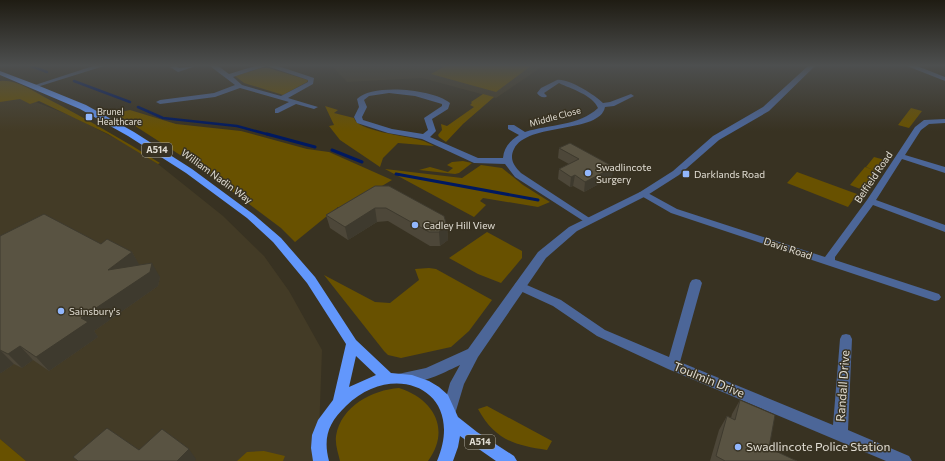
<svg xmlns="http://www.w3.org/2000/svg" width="945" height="461" font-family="Commissioner,sans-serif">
<rect width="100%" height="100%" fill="#383222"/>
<path fill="#433b26" d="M332,66H543L496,98L422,78L347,82Z
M0,88L74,117L132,147L158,164L223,216L264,256L289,291L322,350L318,461H26L0,439Z"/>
<path fill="#685100" d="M445,66H531L496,92L431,74Z
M262,68H268L308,80L307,82L283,95L244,83L235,76Z
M0,81C17,79 34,92 48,99C87,119 123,140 160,163L158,164L108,134L39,101L30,104L20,99L0,102Z
M483,94L494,97L463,124L446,142L439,137L438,135L442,130L441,124L447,126L474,107L470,105L472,103L471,102Z
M325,106L338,110L334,113L354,118C356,131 408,136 420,140C425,141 430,144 434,146L398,143L383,158L380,167L340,140L329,126L334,125Z
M911,108L922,111L909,128L898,125Z
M130,110L176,124L241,131L307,149L329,152L392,180L343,209L338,207L295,242L281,228L208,173L115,113Z
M874,157L885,160L877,171L866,167Z
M463,161L472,163L459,173L455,174L419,170L430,167L448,172L453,168L447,165L452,162Z
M481,165L502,168L523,185L550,202L538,207L483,198L480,201L486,205L474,217L385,169L462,178Z
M865,167L877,171L863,190L850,185Z
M797,172L857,194L848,207L787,183Z
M487,232L522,251V258L501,283L478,274L449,258Z
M429,268L436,269L492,300L469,331L451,347L401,358L388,355L384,351L324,275L375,302L390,303L419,280L415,269Z
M399,388C434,399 451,430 428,461H340C338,453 335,444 336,436C341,406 372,390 399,388Z
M487,406L552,441L547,450C514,445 495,440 478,409Z
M0,439L26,461H0Z
M264,451L285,456L283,461H237L247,452Z"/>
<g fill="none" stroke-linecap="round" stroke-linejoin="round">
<path stroke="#001960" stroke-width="2.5" d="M31,66L47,72
M74,81L130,102
M138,107L163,118L237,126L270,135"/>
<path stroke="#001960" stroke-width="3" d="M267,134L315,147
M332,150L362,162
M396,174L538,200"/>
<path fill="#4c6698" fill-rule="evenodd" d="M93,66H104L37,87L32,86Z
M176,66L179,68L196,66L178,72L170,67Z
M210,66H218L229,74L255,66H266L233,77L242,85L281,96L308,82V80L267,66H278L314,78L313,84L288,98L318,107L314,109L296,104L278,113H275V109L289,102L240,88L215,97L160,104L156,102L160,100L214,93L235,85Z
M907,66H917L945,77V81Z
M557,80C568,78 595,95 603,103L610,102L631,94L634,96L614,106L605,107C600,134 527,122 514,149C509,159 514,166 521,173L591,219L593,221L591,223L588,224L515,177L505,164L474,163L422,139L388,133L357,123L354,117L359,107L357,99C372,83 434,89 450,103L448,109L432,119L436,131L430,137L478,158H503C504,147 510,141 519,135L508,129V125H514L525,132C550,124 579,126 598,108C593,95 571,89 559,83L544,93L547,96L546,97C542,98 539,96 537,93L541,88ZM389,93L415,96L442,104V106L424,118L428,130L423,134L392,129L363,120L362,117L367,107L364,100L369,96Z
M945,119V123L929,124L921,130L905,155L945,167V173L902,159L876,200L945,225V232L873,205L835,257V260L939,294L941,297L939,300L935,301L671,213L638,194L640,192H646L677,209L825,257L867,200L915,127L924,120Z
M696,279L700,280L702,283L680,362L833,425L840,339L842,335L846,334L850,335L852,339L848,430L909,456L912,461H886L668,369L597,336L553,306L516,289L514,286L516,283L520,282L561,300L605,330L669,357L690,283L692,280Z"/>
<path fill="#4c6698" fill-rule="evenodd" d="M808,66H815L769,111L719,140L679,175L646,196L577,231L546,258L478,357L464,384L455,414L450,415L445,414L443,409L450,383L460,365C445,372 415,388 398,382L396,378L398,374L426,368L468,349L538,252L569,227L640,192L673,171L713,136L763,107Z"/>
<path fill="#6297fc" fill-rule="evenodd" d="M0,71L37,85L86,105L134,132L192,169L253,214L281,238L315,277L356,340L391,373L412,375L429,381L439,387L448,395L458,417L477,432L514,456L517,461H496L460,436L458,447L453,461H437C467,390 394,359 346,406C328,423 323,438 329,461H313L311,448L312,435L318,420L333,400L346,344L307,283L273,242L247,218L186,173L128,136L80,109L0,75ZM356,356L376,375L349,387Z"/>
</g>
<path fill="#4d4739" d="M559,148L612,177L584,192L573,186L570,187L558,179L559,169L569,164L558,158Z
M375,186L447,226L448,240L440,246H430L388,221L377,222L348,240L330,228L326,215Z
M0,236L101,244L132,252L139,265L160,277L158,286L94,331L98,337L49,371L33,360L22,368L14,364L1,373H0Z
M740,400L769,448L797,461H710L719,430L727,416L731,418L732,414Z"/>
<path fill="#3e3a2e" d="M614,167L612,177L584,192L585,182Z
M575,175L573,186L570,187L571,177Z
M375,208L377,222L348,240L345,227Z
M447,226L448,240L440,246L439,232Z
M132,252L140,266L108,270Z
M152,263L160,277L158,286L94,331L98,337L49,371L36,357L81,318Z
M20,346L33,360L22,368L8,354Z
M0,350L14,364L1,373H0Z
M189,449L196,459L195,461H177Z"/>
<path fill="#595342" stroke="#3e3a2e" d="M570,143L614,167L585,182L575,175L571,177L559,169L579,159L559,148Z
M375,186H389L444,216L447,226L439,232H429L386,208H375L345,227L326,215Z
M44,214L101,244L107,239L132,252L108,270L152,263L150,272L81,318L88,322L36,357L20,346L8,354L0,350V236Z
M740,400L775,415L769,448L797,461H725L716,456L727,416L735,420Z
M107,428L139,450L162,429L189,449L177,461H78L73,457Z"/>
<linearGradient id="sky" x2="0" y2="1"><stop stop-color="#1f1c13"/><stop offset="0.5" stop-color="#4d4f4f"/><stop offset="1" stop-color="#4d4f4f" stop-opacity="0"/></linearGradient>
<rect width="945" height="131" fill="url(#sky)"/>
<g fill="#92b7fd" stroke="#383222" stroke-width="1.5">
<rect x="85" y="113" width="8" height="8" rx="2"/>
<circle cx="588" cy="173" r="4"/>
<rect x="682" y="170" width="8" height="8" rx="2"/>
<circle cx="415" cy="225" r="4"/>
<circle cx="61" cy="311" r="4"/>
<circle cx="738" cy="447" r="4"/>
</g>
<g text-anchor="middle" stroke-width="3" stroke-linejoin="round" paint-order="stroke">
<g font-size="9" fill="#e1ddd3" stroke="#383222" text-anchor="start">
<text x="97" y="115">Brunel<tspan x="97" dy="10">Healthcare</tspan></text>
</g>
<g font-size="9" fill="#e1ddd3" stroke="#383222">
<text transform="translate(555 117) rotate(-15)" y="3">Middle Close</text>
</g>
<g fill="#383222" stroke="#aeaa9e" stroke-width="1">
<rect x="142" y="143" width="30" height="14" rx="3"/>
<rect x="465" y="435" width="30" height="14" rx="3"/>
</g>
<g font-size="9" font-weight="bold" fill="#e1ddd3">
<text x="157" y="153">A514</text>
<text x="480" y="445">A514</text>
</g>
<g font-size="10" fill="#e1ddd3" stroke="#383222" text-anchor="start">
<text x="596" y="171">Swadlincote<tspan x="596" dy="12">Surgery</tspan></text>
<text x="694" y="178">Darklands Road</text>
<text x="423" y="229">Cadley Hill View</text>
<text x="69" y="315">Sainsbury's</text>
</g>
<g font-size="10" fill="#e1ddd3" stroke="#383222">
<text transform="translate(217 176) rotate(36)" y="4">William Nadin Way</text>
<text transform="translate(873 177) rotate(-56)" y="4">Belfield Road</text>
<text transform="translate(788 248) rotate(18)" y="4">Davis Road</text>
</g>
<g font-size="12" fill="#e1ddd3" stroke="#383222">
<text transform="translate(709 380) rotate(22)" y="4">Toulmin Drive</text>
<text transform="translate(843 386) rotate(-86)" y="4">Randall Drive</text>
</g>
<g font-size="12" fill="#e1ddd3" stroke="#383222" text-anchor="start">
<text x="746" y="451">Swadlincote Police Station</text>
</g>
</g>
</svg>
